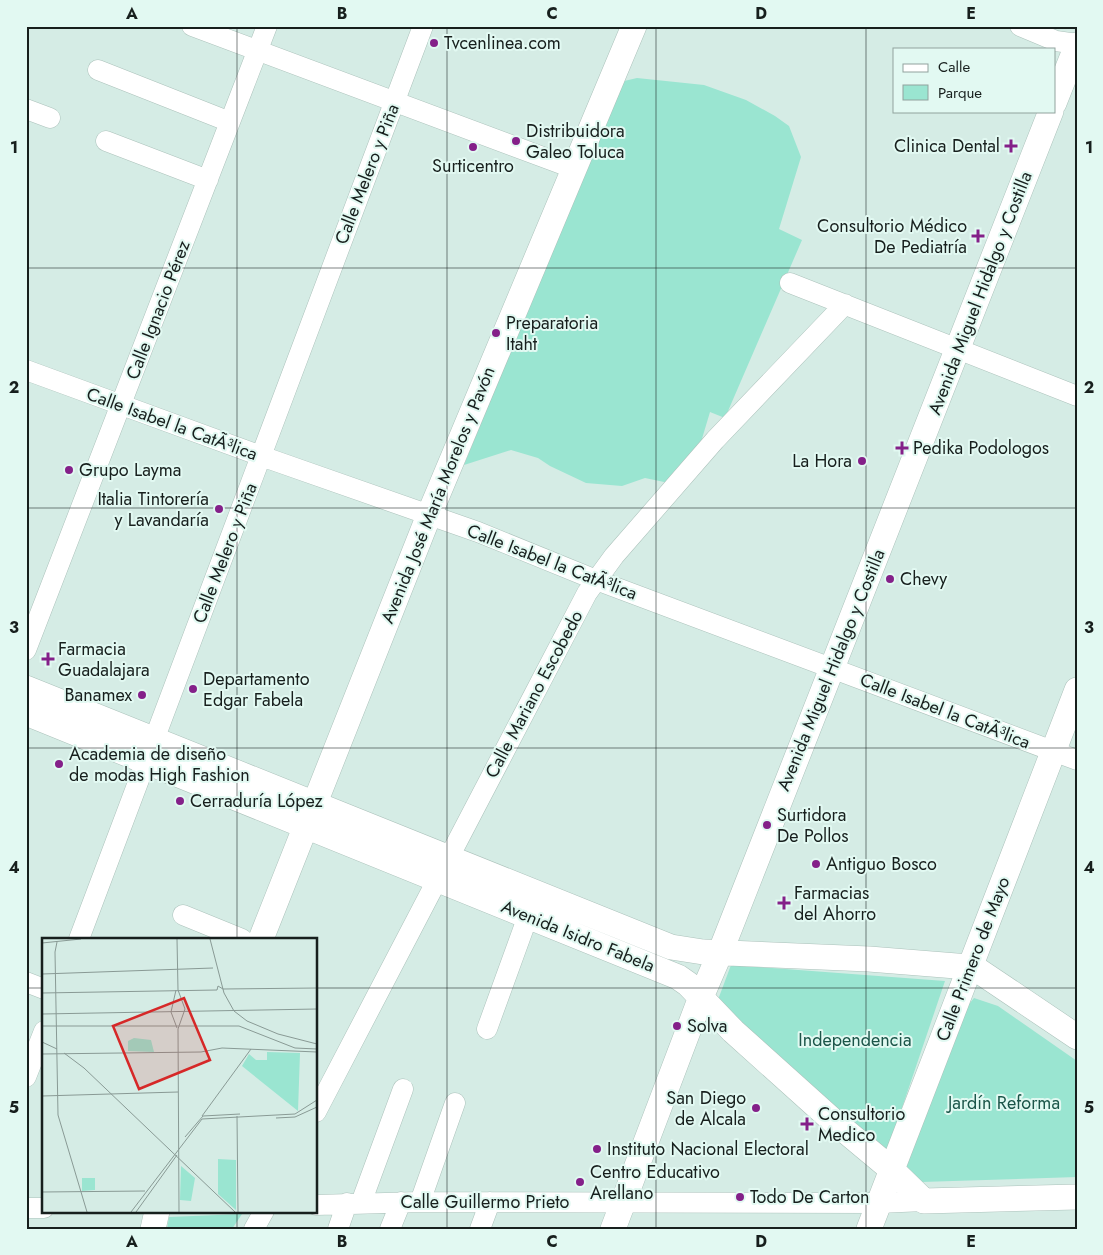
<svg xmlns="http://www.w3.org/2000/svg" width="1103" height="1255" font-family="Jost,sans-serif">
<rect width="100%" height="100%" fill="#d5ece5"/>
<path fill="#9ae5d1" d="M637,78L704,85L746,100L775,116L789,126L801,157L779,229L802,240L725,418L710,412L698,452L669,483L645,478L622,486L586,483L550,466L538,458L511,450L464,465L620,82Z
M731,965L945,981L886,1155L716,1005Z
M974,998L998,1006L1077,1061V1177L921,1182L902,1163L962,1013Z
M242,1214L232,1229H167L169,1217Z"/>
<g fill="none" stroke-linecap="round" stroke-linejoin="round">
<defs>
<path id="minor" d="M192,26L575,169
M1020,26L1056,41L1077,44
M98,70L230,122
M26,109L50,118
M106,141L208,180
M790,283L1077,396
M26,370L261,456L478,532L596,580L1077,760
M26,650L267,26
M183,915L242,939
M79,939L423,26
M26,982L44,989
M487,1029L528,916
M26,1077L44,1031
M316,1112L587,593L614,556L715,440L845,304
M420,1202L455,1103
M361,1203L403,1089
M316,1205L420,1202L879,1203L924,1201
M26,1208H44
M254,1229L264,1211
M338,1229L347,1203
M390,1229L401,1202
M480,1229L490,1202"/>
<path id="major" d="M1054,103L1077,45
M26,688L671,947L703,952L869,959L969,967L979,971L1077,1037
M26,713L678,977L688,984L733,1031L831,1119L891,1169L924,1201L1077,1197
M261,939L429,515L634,26
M153,1229L157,1211
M613,1229L701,997L720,953C830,672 942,392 1051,111
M869,1229L1077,690"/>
</defs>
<use href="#minor" stroke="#acc2bb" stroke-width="21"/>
<use href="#major" stroke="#acc2bb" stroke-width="26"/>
<use href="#minor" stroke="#fff" stroke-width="20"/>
<use href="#major" stroke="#fff" stroke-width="25"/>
</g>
<path fill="none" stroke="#171f1d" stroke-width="1" stroke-opacity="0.55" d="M237,26V939M447,26V1229M656,26V1229M866,26V1229M26,268H1077M26,508H1077M26,748H1077M26,988H44M316,988H1077M237,1211V1229"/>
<g fill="#842089" stroke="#e2f9f2" stroke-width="2">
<circle cx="434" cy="43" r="5"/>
<circle cx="516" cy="141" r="5"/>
<path d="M1008.5 138.5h5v5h5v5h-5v5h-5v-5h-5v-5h5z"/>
<circle cx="473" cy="147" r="5"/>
<path d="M975.5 228.5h5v5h5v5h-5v5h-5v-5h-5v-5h5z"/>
<circle cx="496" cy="333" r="5"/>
<path d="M899.5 440.5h5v5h5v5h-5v5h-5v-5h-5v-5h5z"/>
<circle cx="862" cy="461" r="5"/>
<circle cx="69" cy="470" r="5"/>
<circle cx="219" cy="509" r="5"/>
<circle cx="890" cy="579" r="5"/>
<path d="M45.5 651.5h5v5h5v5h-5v5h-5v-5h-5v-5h5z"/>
<circle cx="193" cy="689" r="5"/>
<circle cx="142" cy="695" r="5"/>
<circle cx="59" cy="764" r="5"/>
<circle cx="180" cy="801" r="5"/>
<circle cx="767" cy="825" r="5"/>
<circle cx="816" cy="864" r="5"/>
<path d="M781.5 895.5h5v5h5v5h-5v5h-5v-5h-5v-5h5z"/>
<circle cx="677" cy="1026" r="5"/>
<circle cx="756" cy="1108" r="5"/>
<path d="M804.5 1116.5h5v5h5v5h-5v5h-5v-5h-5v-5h5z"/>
<circle cx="597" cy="1149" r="5"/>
<circle cx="580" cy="1182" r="5"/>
<circle cx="740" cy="1197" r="5"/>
</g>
<g text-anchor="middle" stroke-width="4" stroke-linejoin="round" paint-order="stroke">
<g font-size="18" fill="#171f1d" stroke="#e2f9f2" text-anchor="start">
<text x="444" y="49">Tvcenlinea.com</text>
<text x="526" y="137">Distribuidora<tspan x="526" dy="21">Galeo Toluca</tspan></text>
<text x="1000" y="152" text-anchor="end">Clinica Dental</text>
<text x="473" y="172" text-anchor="middle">Surticentro</text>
<text x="967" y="232" text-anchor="end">Consultorio Médico<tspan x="967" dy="21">De Pediatría</tspan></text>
<text x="506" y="329">Preparatoria<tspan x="506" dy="21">Itaht</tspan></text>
<text x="913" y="454">Pedika Podologos</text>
<text x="852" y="467" text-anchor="end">La Hora</text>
<text x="79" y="476">Grupo Layma</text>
<text x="209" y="505" text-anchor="end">Italia Tintorería<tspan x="209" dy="21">y Lavandaría</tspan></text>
<text x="900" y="585">Chevy</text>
<text x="58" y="655">Farmacia<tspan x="58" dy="21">Guadalajara</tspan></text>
<text x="203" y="685">Departamento<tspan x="203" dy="21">Edgar Fabela</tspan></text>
<text x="132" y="701" text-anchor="end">Banamex</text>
<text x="69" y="760">Academia de diseño<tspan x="69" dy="21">de modas High Fashion</tspan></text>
<text x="190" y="807">Cerraduría López</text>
<text x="777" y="821">Surtidora<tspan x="777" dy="21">De Pollos</tspan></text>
<text x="826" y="870">Antiguo Bosco</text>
<text x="794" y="899">Farmacias<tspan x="794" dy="21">del Ahorro</tspan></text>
<text x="687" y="1032">Solva</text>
<text x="746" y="1104" text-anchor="end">San Diego<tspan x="746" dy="21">de Alcala</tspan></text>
<text x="818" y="1120">Consultorio<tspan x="818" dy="21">Medico</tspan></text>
<text x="607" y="1155">Instituto Nacional Electoral</text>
<text x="590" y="1178">Centro Educativo<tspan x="590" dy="21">Arellano</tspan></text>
<text x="750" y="1203">Todo De Carton</text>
</g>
<g font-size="18" fill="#171f1d" stroke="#e2f9f2">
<text transform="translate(367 174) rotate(-69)" y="6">Calle Melero y Piña</text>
<text transform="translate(980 293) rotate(-69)" y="6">Avenida Miguel Hidalgo y Costilla</text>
<text transform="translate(158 310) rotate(-69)" y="6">Calle Ignacio Pérez</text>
<text transform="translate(172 424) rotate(20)" y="6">Calle Isabel la CatÃ³lica</text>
<text transform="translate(438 495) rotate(-68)" y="6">Avenida José María Morelos y Pavón</text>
<text transform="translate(225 553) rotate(-69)" y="6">Calle Melero y Piña</text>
<text transform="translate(552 562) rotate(21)" y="6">Calle Isabel la CatÃ³lica</text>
<text transform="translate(831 670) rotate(-68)" y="6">Avenida Miguel Hidalgo y Costilla</text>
<text transform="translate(534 694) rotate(-62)" y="6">Calle Mariano Escobedo</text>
<text transform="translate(945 711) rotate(21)" y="6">Calle Isabel la CatÃ³lica</text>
<text transform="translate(578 936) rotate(22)" y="6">Avenida Isidro Fabela</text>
<text transform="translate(973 959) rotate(-69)" y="6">Calle Primero de Mayo</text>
<text x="485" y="1208">Calle Guillermo Prieto</text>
</g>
<g font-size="18" fill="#1b5549" stroke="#e2f9f2">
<text x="855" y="1046">Independencia</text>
<text x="1004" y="1109">Jardín Reforma</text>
</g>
</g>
<g transform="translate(42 938)">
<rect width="275" height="275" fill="#d5ece5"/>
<path d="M225,114L258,115L256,173L200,128L207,116L214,122H225Z" fill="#9ae5d1"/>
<path d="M92,100L109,102L112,114L86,113V103ZM176,221L194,222V272L176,256ZM139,228L153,240L149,263L138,262ZM40,240H53V252L40,253Z" fill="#9ae5d1"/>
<path fill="none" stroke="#899a95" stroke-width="1" d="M135,1L136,52L143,71L136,91L137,274M168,1L182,55L192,73L205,83L236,96L275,106M15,4L13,14L16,177L45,274M0,5L39,1M0,36L171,30M134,52L129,74L135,90M0,55L175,52L176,48L181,51L275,50M0,76L275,71M0,88H197L253,110L275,111M0,104L15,111M22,115L42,130L193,274M0,116L159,114L180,110L275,114M0,158L136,154M160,178L209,111M195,178L196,274M234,180L253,179L275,169M143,199L161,178L198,176M0,254L103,253M89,274L160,181L253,176L275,162M94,274L135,217"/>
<path fill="#d62828" fill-opacity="0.15" stroke="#d62828" stroke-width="2.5" d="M142,60L168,122L97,151L71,88Z"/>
<rect width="275" height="275" fill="none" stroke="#171f1d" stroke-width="2.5"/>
</g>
<rect width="1103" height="1255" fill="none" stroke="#e2f9f2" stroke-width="55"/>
<rect x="893" y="48" width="162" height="65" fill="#e2f9f2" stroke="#91a29d"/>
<rect x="903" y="64" width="25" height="8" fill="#ffffff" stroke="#91a29d"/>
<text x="938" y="72" font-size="15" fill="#171f1d">Calle</text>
<rect x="903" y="85" width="25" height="15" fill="#9ae5d1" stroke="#91a29d"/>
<text x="938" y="98" font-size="15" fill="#171f1d">Parque</text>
<rect x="28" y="28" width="1048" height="1200" fill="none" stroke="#171f1d" stroke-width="2"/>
<g font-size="16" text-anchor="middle" font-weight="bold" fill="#171f1d">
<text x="132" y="19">A</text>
<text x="342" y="19">B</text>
<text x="552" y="19">C</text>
<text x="761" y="19">D</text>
<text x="971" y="19">E</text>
<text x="14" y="153">1</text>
<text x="1089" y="153">1</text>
<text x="14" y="393">2</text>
<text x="1089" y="393">2</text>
<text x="14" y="633">3</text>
<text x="1089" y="633">3</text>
<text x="14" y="873">4</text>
<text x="1089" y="873">4</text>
<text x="14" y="1113">5</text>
<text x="1089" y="1113">5</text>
<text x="132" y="1247">A</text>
<text x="342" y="1247">B</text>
<text x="552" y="1247">C</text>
<text x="761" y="1247">D</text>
<text x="971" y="1247">E</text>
</g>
</svg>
